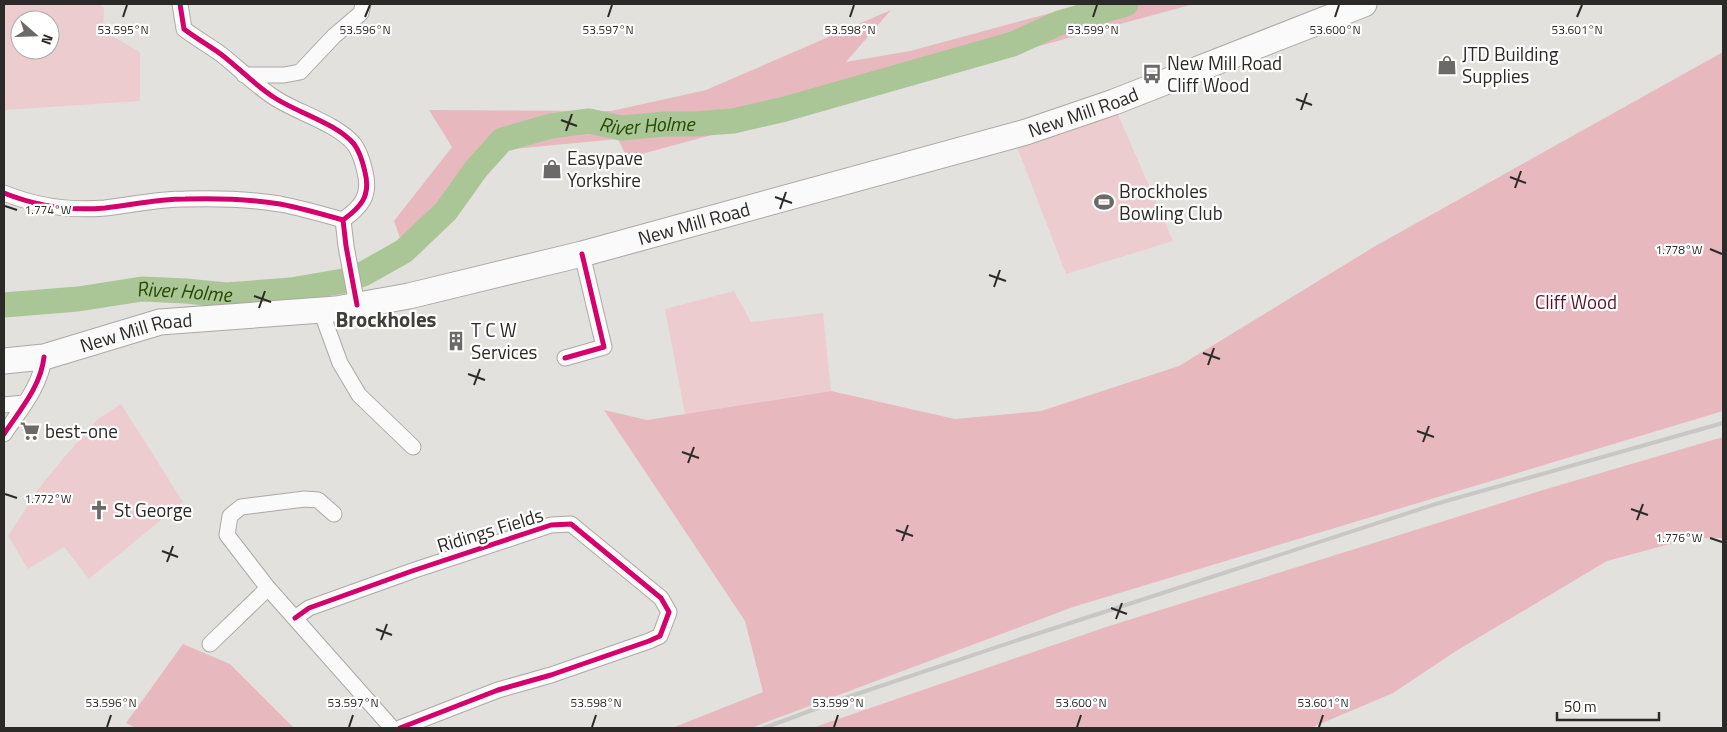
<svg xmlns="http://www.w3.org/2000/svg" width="1727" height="732" font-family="'Titillium Web',sans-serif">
<rect width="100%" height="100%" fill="#e3e1de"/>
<path fill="#eccccf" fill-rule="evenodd" d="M4,4H99L104,8L103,31L140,52V101L4,110ZM20,20H50V50H20Z
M1116,110L1173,241L1066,274L1017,147Z
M734,291L751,322L823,313L831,391L685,414L665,309Z
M121,404L183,502L89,579L64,547L28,569L8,536L39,488L66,455L98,419Z"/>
<path fill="#e7b9bf" d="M1084,4H1194L627,158L618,139L502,150L403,247L394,221L452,147L429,110L611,111L706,90L891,10L846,62L910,51Z
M1723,52V411L1073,607L751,728H672L763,692L745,621L604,410L647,420L831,391L955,419L1041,411L1179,366L1377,245Z
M1723,437V538H1692L1607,561L1456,651L1393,693L1313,727L812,728L1106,627L1543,490Z
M183,644L230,664L294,728H136L126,723Z"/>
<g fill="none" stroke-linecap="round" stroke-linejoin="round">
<path stroke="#aac697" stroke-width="25" id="s1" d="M4,305L78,299L142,289L186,291L226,295L291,290L343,281L363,274L404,251L446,211L476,169L502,140L551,126L589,121L621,128L665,124H694L733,121L785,109L1013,44L1059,23L1126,4"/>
<defs>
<path id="minor" d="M180,4L184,29C197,39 210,46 222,55C240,69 256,86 275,98C298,113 336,123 354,144C360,152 363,163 365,172C371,196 361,207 343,220L346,246L357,305
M244,75H284L300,72L334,36L361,13L363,4
M4,193C36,206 70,211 105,208C132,205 157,199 185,199C216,198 249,199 280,204C301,208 322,214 343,220
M321,311L340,363L359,395L413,447
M565,358L604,347L582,254
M4,405L24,403
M4,434C20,410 41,386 44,357
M334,514L318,500L305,499L241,507L230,516L227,535L268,588L392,728
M295,618L309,608L412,571L551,525L571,524L661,598L669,612L660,636L649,641L551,675L498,690L400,728
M210,644L268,588"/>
<g id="primary">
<path id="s2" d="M4,361L44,357L160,322L336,309L409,296L582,254L1026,132L1114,102L1364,4"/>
</g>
</defs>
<use href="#minor" stroke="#aaa9a6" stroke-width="17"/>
<use href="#primary" stroke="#aaa9a6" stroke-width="27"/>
<use href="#minor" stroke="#fbfafa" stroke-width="15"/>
<use href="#primary" stroke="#fbfafa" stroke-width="25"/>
<path stroke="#c7c7c5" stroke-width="4" d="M764,728L845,698L1021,639L1439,503L1723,423"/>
<defs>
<path id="cycleway" d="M180,4L184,29C197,39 210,46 222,55C240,69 256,86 275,98C298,113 336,123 354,144C360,152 363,163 365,172C371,196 361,207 343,220L346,246L357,305
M4,193C36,206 70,211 105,208C132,205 157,199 185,199C216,198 249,199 280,204C301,208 322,214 343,220
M565,358L604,347L582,254
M4,434C20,410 41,386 44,357
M295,618L309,608L412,571L551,525L571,524L661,598L669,612L660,636L649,641L551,675L498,690L400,728"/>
</defs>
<use href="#cycleway" stroke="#fff" stroke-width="8"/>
<use href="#cycleway" stroke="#d6006c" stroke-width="5"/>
</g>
<path fill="none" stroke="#2c2a28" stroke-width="2" d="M123,17L127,5M365,17L370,5M608,17L612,5M850,17L854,5M1093,17L1097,5M1335,17L1339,5M1577,17L1582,5M1296,99L1312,105M1301,110L1307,93M561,120L577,126M566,131L572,114M1510,177L1526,183M1515,188L1521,171M775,197L792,203M5,206L17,210M780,209L786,192M1710,249L1722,254M989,275L1006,281M994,287L1000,270M254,296L271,302M259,308L265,291M1203,353L1220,359M1208,365L1214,348M468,374L485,380M474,385L480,369M1417,431L1434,437M1423,442L1429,426M682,452L699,458M688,463L694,447M5,494L17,498M1631,509L1648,515M1637,520L1643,504M896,530L913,536M1710,538L1722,542M902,541L908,525M162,551L178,557M167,562L173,546M1111,608L1127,614M1116,619L1122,603M376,629L392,635M381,640L387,624M107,727L111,715M349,727L353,715M592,727L596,715M834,727L838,715M1077,727L1081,715M1319,727L1323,715"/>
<defs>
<symbol id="shop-bare" viewBox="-9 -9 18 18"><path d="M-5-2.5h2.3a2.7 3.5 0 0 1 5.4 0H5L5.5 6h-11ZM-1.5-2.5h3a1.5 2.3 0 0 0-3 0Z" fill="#6c6a68" stroke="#fff" stroke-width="2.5" paint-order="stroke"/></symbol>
<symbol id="bus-bare" viewBox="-9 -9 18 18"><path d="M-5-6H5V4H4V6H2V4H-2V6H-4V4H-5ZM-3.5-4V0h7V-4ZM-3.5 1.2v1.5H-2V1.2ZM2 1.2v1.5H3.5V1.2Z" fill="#6c6a68" stroke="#fff" stroke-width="2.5" paint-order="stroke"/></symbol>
<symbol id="stadium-bare" viewBox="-9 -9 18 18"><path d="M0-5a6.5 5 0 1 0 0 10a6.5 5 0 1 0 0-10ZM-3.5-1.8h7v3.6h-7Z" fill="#6c6a68" stroke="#fff" stroke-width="2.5" paint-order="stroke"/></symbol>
<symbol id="building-bare" viewBox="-9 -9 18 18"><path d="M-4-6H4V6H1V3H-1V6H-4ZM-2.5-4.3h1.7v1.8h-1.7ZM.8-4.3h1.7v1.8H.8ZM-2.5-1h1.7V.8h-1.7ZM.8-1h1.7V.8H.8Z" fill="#6c6a68" stroke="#fff" stroke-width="2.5" paint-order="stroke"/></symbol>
<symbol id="supermarket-bare" viewBox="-9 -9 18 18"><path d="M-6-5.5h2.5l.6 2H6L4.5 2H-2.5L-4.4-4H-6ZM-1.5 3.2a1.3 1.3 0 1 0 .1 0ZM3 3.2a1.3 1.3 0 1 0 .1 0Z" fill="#6c6a68" stroke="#fff" stroke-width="2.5" paint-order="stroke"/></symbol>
<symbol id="church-bare" viewBox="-9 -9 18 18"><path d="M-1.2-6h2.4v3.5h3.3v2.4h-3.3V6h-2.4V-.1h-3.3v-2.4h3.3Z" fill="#6c6a68" stroke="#fff" stroke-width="2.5" paint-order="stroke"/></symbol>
</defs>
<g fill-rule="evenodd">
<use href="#shop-bare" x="1433" y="51" width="28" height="28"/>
<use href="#bus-bare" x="1138" y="60" width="28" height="28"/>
<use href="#shop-bare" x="538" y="155" width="28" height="28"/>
<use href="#stadium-bare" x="1090" y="188" width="28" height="28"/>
<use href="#building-bare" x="442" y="327" width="28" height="28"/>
<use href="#supermarket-bare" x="16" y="417" width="28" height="28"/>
<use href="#church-bare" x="85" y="496" width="28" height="28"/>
</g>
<g text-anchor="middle" stroke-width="4.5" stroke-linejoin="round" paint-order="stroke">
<g font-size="19" fill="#2c2a28" stroke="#fff" text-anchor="start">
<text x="1462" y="61">JTD Building<tspan x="1462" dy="22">Supplies</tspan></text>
<text x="1167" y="70">New Mill Road<tspan x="1167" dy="22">Cliff Wood</tspan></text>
<text x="567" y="165">Easypave<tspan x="567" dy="22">Yorkshire</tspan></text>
<text x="1119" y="198">Brockholes<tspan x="1119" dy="22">Bowling Club</tspan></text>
<text x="471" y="337">T C W<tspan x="471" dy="22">Services</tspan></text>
<text x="45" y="438">best-one</text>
<text x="114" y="517">St George</text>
</g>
<g font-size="19" fill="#2c2a28" stroke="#fff">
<text dy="7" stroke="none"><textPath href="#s2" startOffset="1111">New Mill Road</textPath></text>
<text dy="7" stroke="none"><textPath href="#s2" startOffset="706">New Mill Road</textPath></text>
<text dy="7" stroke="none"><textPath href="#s2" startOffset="136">New Mill Road</textPath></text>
<text transform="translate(490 530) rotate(-17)" y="7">Ridings Fields</text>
</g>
<g font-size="19" fill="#591125" stroke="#fff">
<text x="1576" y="309">Cliff Wood</text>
</g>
<g font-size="20" font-style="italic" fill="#254900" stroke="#fff">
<text dy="7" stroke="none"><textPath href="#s1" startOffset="706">River Holme</textPath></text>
<text dy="7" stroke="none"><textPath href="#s1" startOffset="181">River Holme</textPath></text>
</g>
<g font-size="21" font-weight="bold" fill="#423e3a" stroke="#fff">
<text x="386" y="327">Brockholes</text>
</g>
</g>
<g font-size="12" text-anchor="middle" fill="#2c2a28" stroke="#fff" stroke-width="4.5" stroke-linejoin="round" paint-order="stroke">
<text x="365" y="34">53.596°N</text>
<text x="608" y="34">53.597°N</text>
<text x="123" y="34">53.595°N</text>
<text x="850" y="34">53.598°N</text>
<text x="1093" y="34">53.599°N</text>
<text x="1335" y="34">53.600°N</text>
<text x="1577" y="34">53.601°N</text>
<text x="48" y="214">1.774°W</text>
<text x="1679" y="254">1.778°W</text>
<text x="48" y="503">1.772°W</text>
<text x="1679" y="542">1.776°W</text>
<text x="111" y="707">53.596°N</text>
<text x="353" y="707">53.597°N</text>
<text x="596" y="707">53.598°N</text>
<text x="838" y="707">53.599°N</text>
<text x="1081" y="707">53.600°N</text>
<text x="1323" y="707">53.601°N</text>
</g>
<rect width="1727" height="732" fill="none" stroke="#2c2a28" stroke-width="10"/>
<g transform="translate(35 35) rotate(110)"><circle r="24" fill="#ffffff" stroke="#abaaa9"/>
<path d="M0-4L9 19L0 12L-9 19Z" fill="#6c6a68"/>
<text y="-8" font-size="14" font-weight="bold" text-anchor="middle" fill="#2c2a28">N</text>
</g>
<path d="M1557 712v8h102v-8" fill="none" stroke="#2c2a28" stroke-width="2.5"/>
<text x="1564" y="712" font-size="15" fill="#2c2a28" stroke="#ffffff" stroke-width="4" paint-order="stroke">50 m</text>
</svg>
